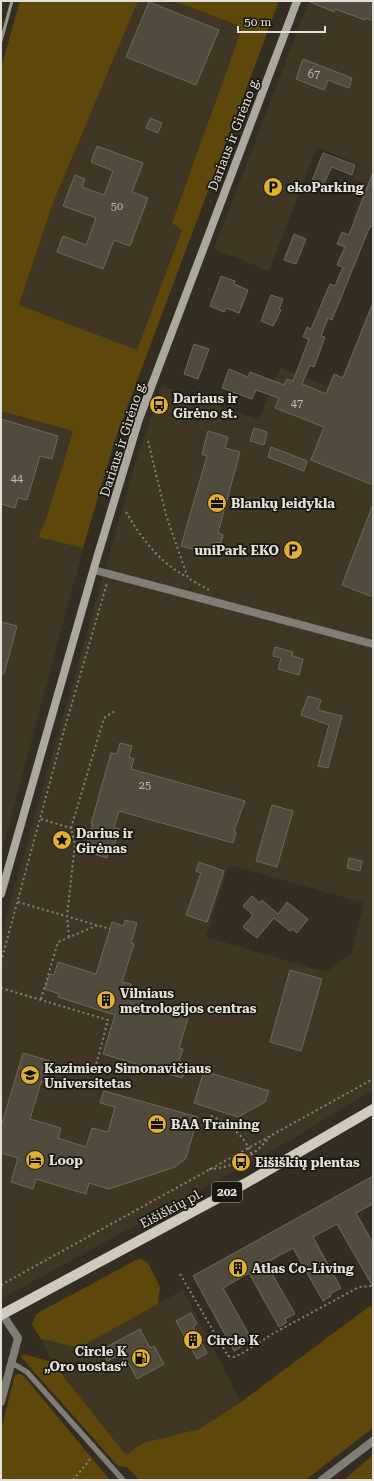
<svg xmlns="http://www.w3.org/2000/svg" width="374" height="1481" font-family="'Roboto Serif',serif">
<rect width="100%" height="100%" fill="#342e22"/>
<path fill="#3f3724" fill-rule="evenodd" d="M138,1H173L240,26L241,31L182,230L137,350L19,305L53,203Z
M309,1H373V231L352,221L365,184L353,178L358,164L317,147L269,271L214,249Z
M373,299V1090L289,1141L1,1299V935L136,461L162,386L259,420L280,368L337,390ZM229,865L364,903L351,954L326,972L206,937Z
M1,411L73,431L46,519L38,536L83,548L1,855Z
M183,1290L241,1402L199,1429L143,1443L126,1455L52,1362L41,1339L79,1348Z"/>
<path fill="#5e470a" d="M20,1H138L53,203L19,305L137,350L182,230L172,223L241,31L240,26L173,1H279L115,440L83,548L38,537L46,519L73,431L1,411V68Z
M141,1259L148,1263L160,1287L158,1304L79,1348L41,1339L32,1325L36,1314L136,1260Z
M370,1306L373,1310V1428L305,1480H139L127,1467L118,1466L21,1357L23,1354L52,1362L126,1455L143,1443L199,1429L241,1402Z
M19,1374L23,1375L110,1480H1V1430L15,1375Z
M373,1455V1480H344Z"/>
<path fill="#514b3d" stroke="#70695b" d="M308,1H373V21L366,18L365,20L335,9L334,12Z
M149,2L219,30L196,85L126,57Z
M303,59L352,78L349,88L328,80L324,90L296,79Z
M150,118L162,123L158,133L146,128Z
M97,146L143,163L132,192L148,198L130,246L114,240L103,269L57,252L63,236L86,245L96,218L63,206L75,175L85,179L82,187L104,195L113,171L91,162Z
M323,153L355,165L352,175L332,167L322,187L311,183Z
M372,175L373,227L370,226L332,320L328,318L321,336L325,337L314,367L310,365L302,384L326,394L334,374L343,378L373,303V485L311,460L324,427L275,408L279,398L256,390L252,399L222,388L229,369L248,377L250,372L284,385L287,379L293,381L309,339L303,337L307,327L311,329L330,284L335,286L343,267L337,265L345,247L337,244L342,232L349,235Z
M294,234L306,239L296,264L284,260Z
M221,276L235,281L234,284L248,290L239,313L226,308L224,312L210,306Z
M271,295L283,299L279,309L281,310L273,326L261,321Z
M194,344L209,349L198,379L184,374Z
M1,419L58,436L52,459L40,456L27,500L18,498L15,508L1,504Z
M254,428L267,432L264,445L250,441Z
M208,431L228,437L225,448L240,452L218,533L223,535L221,543L215,542L212,554L181,546L207,456L202,454Z
M271,447L307,461L304,471L268,457Z
M372,507H373V597L342,585Z
M1,622L17,626L4,674L1,673Z
M275,647L293,652L292,656L303,659L299,675L278,669L281,658L273,656Z
M308,696L321,700L318,710L342,716L328,768L318,766L329,725L301,715Z
M120,743L132,746L129,757L134,759L131,769L245,801L234,831L236,832L233,843L119,811L114,827L119,829L113,849L109,848L107,858L85,851L93,824H91L111,753L117,754Z
M272,805L293,811L277,867L256,861Z
M349,858L362,861L360,871L347,868Z
M199,862L224,871L207,922L186,915L201,873L196,871Z
M252,896L260,903L262,900L278,914L287,902L308,919L297,933L292,929L290,931L274,918L257,938L243,927L253,915L243,906Z
M125,920L137,923L131,943L134,944L122,982L131,984L129,990L144,994L141,1004L188,1018L179,1048L183,1049L179,1061L187,1063L182,1078L103,1054L115,1015L58,997L59,994L45,989L50,974L54,975L58,962L96,974L112,922L124,926Z
M290,970L322,979L301,1051L270,1042Z
M23,1053L50,1061L44,1082H41L30,1119L61,1128L58,1138L86,1147L92,1128L108,1132L115,1107L100,1103L104,1091L198,1117L186,1158L175,1167L109,1189L89,1183L86,1194L36,1179L33,1189L11,1182L18,1158L1,1153V1127Z
M204,1071L269,1091L265,1102L238,1117L194,1103Z
M373,1176V1204L356,1213L373,1243V1287L337,1224L313,1237L341,1288L330,1294L331,1296L323,1301L293,1248L266,1263L295,1314L285,1319L287,1322L279,1327L249,1273L223,1288L251,1338L241,1344L243,1346L234,1351L193,1276Z
M191,1313L197,1324L193,1327L207,1353L197,1359L176,1321Z
M140,1329L150,1348L154,1346L164,1364L137,1379L128,1362L126,1364L121,1354L107,1361L101,1350Z"/>
<g fill="none" stroke-linecap="round" stroke-linejoin="round">
<path stroke="#878278" stroke-width="2" stroke-dasharray="2 3" stroke-linecap="butt" d="M148,441L166,515L188,578L209,590
M126,512C141,538 160,563 187,577
M41,819L90,834
M18,902L110,929
M69,937L67,916L75,844L71,828L104,718L115,711
M1,962L63,734L107,583
M1,988L108,1020L96,1065
M41,999L58,942L98,925
M211,1116C230,1124 244,1135 252,1155
M209,1169C234,1168 255,1156 270,1136
M180,1274L228,1356L234,1357L241,1354L274,1333L359,1287L373,1286
M1,1285L373,1079
M73,1480L91,1458"/>
<path stroke="#7f7d76" stroke-width="5.5" d="M12,1363L27,1372L123,1480"/>
<path stroke="#7f7d76" stroke-width="8" d="M94,570L373,644
M1,1402L18,1338L2,1314
M322,1480L373,1441"/>
<path stroke="#ada89e" stroke-width="8" d="M1,894L96,561L139,419L297,1"/>
<path stroke="#d0cabd" stroke-width="10" d="M1,1315L246,1183L373,1109"/>
<path stroke="#9c978e" stroke-width="3" d="M1,41L12,1"/>
</g>
<defs>
<symbol id="parking-disc" viewBox="-11 -11 22 22"><circle r="9.5" fill="#e0b034" stroke="#191711"/><path d="M-3.5-5.5H1a3.5 3.5 0 0 1 0 7H-1V5.5H-3.5ZM-1-3.4V-.6H.8a1.4 1.4 0 0 0 0-2.8Z" fill="#111"/></symbol>
<symbol id="bus-disc" viewBox="-11 -11 22 22"><circle r="9.5" fill="#e0b034" stroke="#191711"/><path d="M-5-6H5V4H4V6H2V4H-2V6H-4V4H-5ZM-3.5-4V0h7V-4ZM-3.5 1.2v1.5H-2V1.2ZM2 1.2v1.5H3.5V1.2Z" fill="#111"/></symbol>
<symbol id="office-disc" viewBox="-11 -11 22 22"><circle r="9.5" fill="#e0b034" stroke="#191711"/><path d="M-6-3h4V-5.5h4V-3h4V5H-6ZM-1-4.5V-3h2v-1.5ZM-6 0V1H6V0Z" fill="#111"/></symbol>
<symbol id="sight-disc" viewBox="-11 -11 22 22"><circle r="9.5" fill="#e0b034" stroke="#191711"/><path d="M0-6L1.8-2.2L6-1.7L2.9 1.2L3.7 5.4L0 3.3L-3.7 5.4L-2.9 1.2L-6-1.7L-1.8-2.2Z" fill="#111"/></symbol>
<symbol id="building-disc" viewBox="-11 -11 22 22"><circle r="9.5" fill="#e0b034" stroke="#191711"/><path d="M-4-6H4V6H1V3H-1V6H-4ZM-2.5-4.3h1.7v1.8h-1.7ZM.8-4.3h1.7v1.8H.8ZM-2.5-1h1.7V.8h-1.7ZM.8-1h1.7V.8H.8Z" fill="#111"/></symbol>
<symbol id="university-disc" viewBox="-11 -11 22 22"><circle r="9.5" fill="#e0b034" stroke="#191711"/><path d="M0-5L7-2L0 1L-7-2ZM-4 1L0 2.5L4 1V4Q0 6-4 4Z" fill="#111"/></symbol>
<symbol id="hotel-disc" viewBox="-11 -11 22 22"><circle r="9.5" fill="#e0b034" stroke="#191711"/><path d="M-6-4.5h1.5V1H6V5H4.5V3h-9V5H-6ZM-4 0a1.8 1.8 0 1 1 3.6 0ZM.5 0V-2.5h3Q6-2.5 6 0Z" fill="#111"/></symbol>
<symbol id="fuel-disc" viewBox="-11 -11 22 22"><circle r="9.5" fill="#e0b034" stroke="#191711"/><path d="M-5.5-6h7V0h2V4h1.3V-2.5L3-4.5l.8-.8L6-3V5H2.5V1h-1V6h-7ZM-4.2-4.7v3.2H.2V-4.7Z" fill="#111"/></symbol>
</defs>
<g fill-rule="evenodd">
<use href="#parking-disc" x="262" y="176" width="22" height="22"/>
<use href="#bus-disc" x="148" y="394" width="22" height="22"/>
<use href="#office-disc" x="206" y="492" width="22" height="22"/>
<use href="#parking-disc" x="282" y="539" width="22" height="22"/>
<use href="#sight-disc" x="51" y="829" width="22" height="22"/>
<use href="#building-disc" x="95" y="989" width="22" height="22"/>
<use href="#university-disc" x="19" y="1064" width="22" height="22"/>
<use href="#office-disc" x="146" y="1113" width="22" height="22"/>
<use href="#hotel-disc" x="24" y="1149" width="22" height="22"/>
<use href="#bus-disc" x="230" y="1151" width="22" height="22"/>
<use href="#building-disc" x="227" y="1257" width="22" height="22"/>
<use href="#building-disc" x="182" y="1329" width="22" height="22"/>
<use href="#fuel-disc" x="130" y="1347" width="22" height="22"/>
</g>
<g text-anchor="middle" stroke-width="3.5" stroke-linejoin="round" paint-order="stroke">
<g font-size="11" fill="#bebbb1">
<text x="314" y="78">67</text>
<text x="117" y="210">50</text>
<text x="297" y="407">47</text>
<text x="17" y="482">44</text>
<text x="145" y="789">25</text>
</g>
<rect fill="#191711" stroke="#a6a49c" stroke-width="1" x="212" y="1182" width="30" height="20" rx="3"/>
<g font-size="12" font-weight="bold" fill="#e3e0d8">
<text x="227" y="1196">202</text>
</g>
<g font-size="13" fill="#e3e0d8" stroke="#191711">
<text transform="translate(233 134) rotate(-69)" y="5">Dariaus ir Girėno g.</text>
<text transform="translate(122 439) rotate(-72)" y="5">Dariaus ir Girėno g.</text>
<text transform="translate(171 1208) rotate(-28)" y="5">Eišiškių pl.</text>
</g>
<g font-size="13" font-weight="bold" fill="#e3e0d8" stroke="#191711" text-anchor="start">
<text x="287" y="192">ekoParking</text>
<text x="173" y="403">Dariaus ir<tspan x="173" dy="15">Girėno st.</tspan></text>
<text x="231" y="508">Blankų leidykla</text>
<text x="279" y="555" text-anchor="end">uniPark EKO</text>
<text x="76" y="838">Darius ir<tspan x="76" dy="15">Girėnas</tspan></text>
<text x="120" y="998">Vilniaus<tspan x="120" dy="15">metrologijos centras</tspan></text>
<text x="44" y="1073">Kazimiero Simonavičiaus<tspan x="44" dy="15">Universitetas</tspan></text>
<text x="171" y="1129">BAA Training</text>
<text x="49" y="1165">Loop</text>
<text x="255" y="1167">Eišiškių plentas</text>
<text x="252" y="1273">Atlas Co-Living</text>
<text x="207" y="1345">Circle K</text>
<text x="127" y="1356" text-anchor="end">Circle K<tspan x="127" dy="15">„Oro uostas“</tspan></text>
</g>
</g>
<rect width="374" height="1481" fill="none" stroke="#e3e0d8" stroke-width="4"/>
<path d="M238 26v6h87v-6" fill="none" stroke="#e3e0d8" stroke-width="2"/>
<text x="244" y="26" font-size="12" fill="#e3e0d8" stroke="#191711" stroke-width="3" paint-order="stroke">50 m</text>
</svg>
